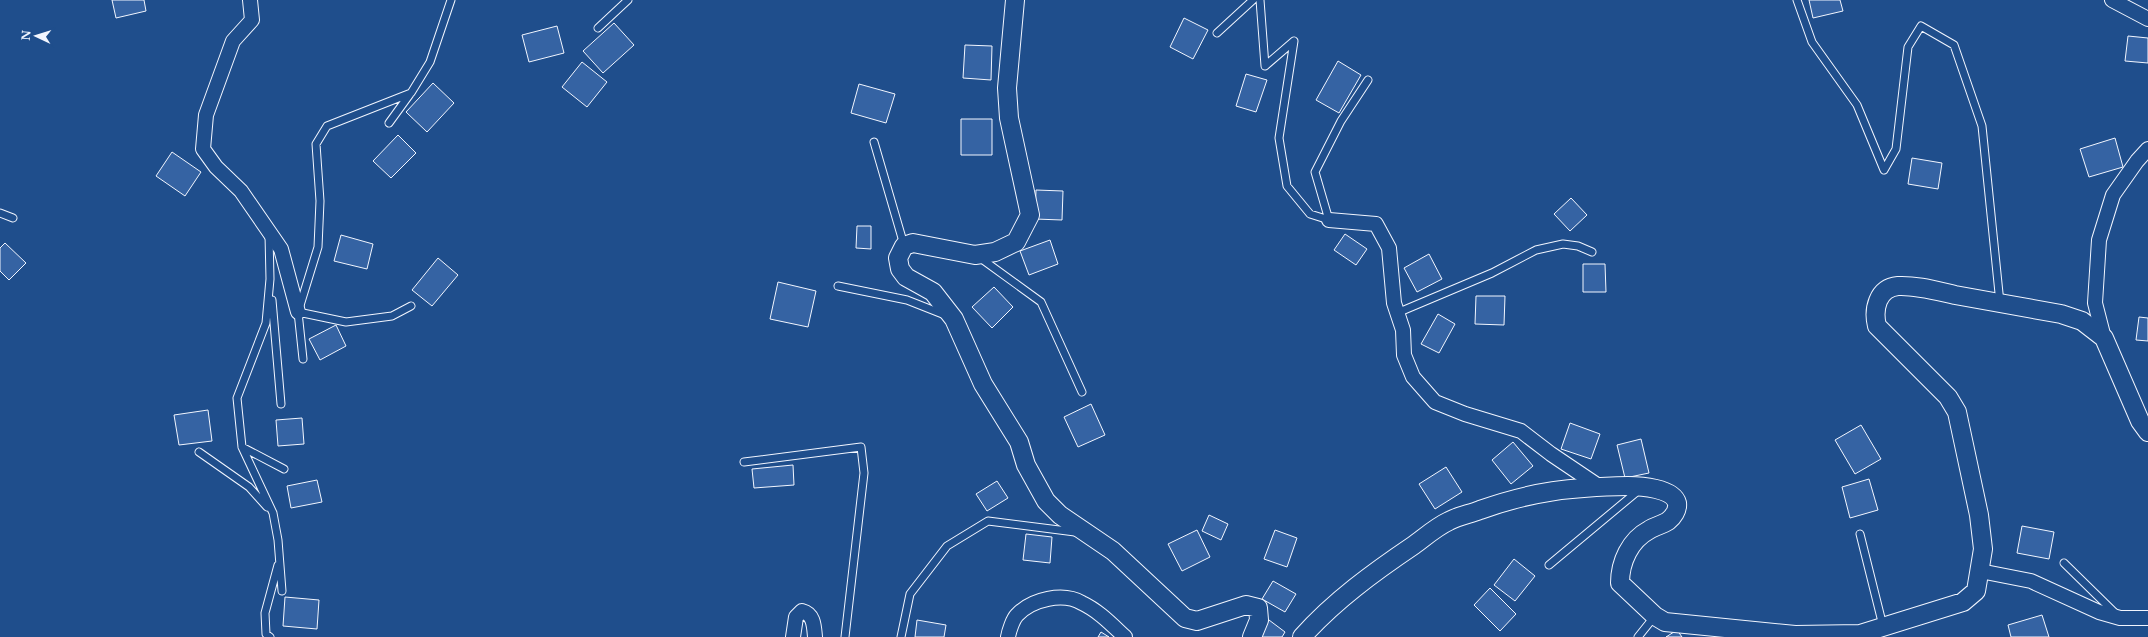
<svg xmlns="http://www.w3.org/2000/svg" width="2148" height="637" font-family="'Libre Baskerville',serif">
<rect width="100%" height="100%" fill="#1f4e8c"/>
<path fill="#3563a3" stroke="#f2f6ff" d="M112,0H144L146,11L116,18Z
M1809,0H1840L1843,11L1813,18Z
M1184,18L1208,30L1193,59L1170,47Z
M614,23L634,45L603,73L583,51Z
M557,26L564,53L529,62L522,35Z
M2128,36L2148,38V63L2125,61Z
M965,45L992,46L991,80L963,78Z
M1338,61L1361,75L1339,113L1316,100Z
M582,62L607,82L587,107L562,87Z
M1246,74L1267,80L1256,112L1236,106Z
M433,83L454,103L427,132L406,112Z
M859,84L895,94L886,123L851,113Z
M961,119H992V155H961Z
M398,135L416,153L391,178L373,161Z
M2115,138L2123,167L2089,177L2080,149Z
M172,152L201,172L185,196L156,176Z
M1912,158L1942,163L1938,189L1908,184Z
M1036,190L1063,191L1062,220L1035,219Z
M1571,198L1587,215L1570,231L1554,214Z
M857,226H871V249L856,248Z
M1345,234L1367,249L1356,265L1334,250Z
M341,235L373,244L367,269L334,261Z
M1050,240L1058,264L1029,275L1020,251Z
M5,243L26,263L9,280L0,271V248Z
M1429,254L1442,279L1417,292L1404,268Z
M438,258L458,275L432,306L412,290Z
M1583,264H1605L1606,292H1583Z
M778,282L816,291L808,327L770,319Z
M994,287L1013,307L992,328L972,307Z
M1476,296H1505L1504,325L1475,324Z
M1438,314L1455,324L1439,353L1421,344Z
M2139,317L2148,318V341L2136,340Z
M336,325L346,346L320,360L309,339Z
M1091,404L1105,435L1078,447L1064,417Z
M208,410L212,441L179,445L174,415Z
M302,418L304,444L278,446L276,420Z
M1570,423L1600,434L1591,459L1561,449Z
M1861,425L1881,459L1855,474L1835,440Z
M1641,439L1649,473L1625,478L1617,445Z
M1513,442L1533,466L1511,484L1492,460Z
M793,465L794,485L754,488L752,469Z
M1446,467L1462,492L1435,509L1419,484Z
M1869,479L1878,510L1850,518L1842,487Z
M317,480L322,502L291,508L287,486Z
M997,481L1008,498L987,511L976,494Z
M1209,515L1228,524L1221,540L1202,531Z
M2022,526L2054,532L2049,559L2017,553Z
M1197,530L1210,557L1182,571L1168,544Z
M1275,530L1297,538L1287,567L1264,559Z
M1026,534L1052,537L1050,563L1023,560Z
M1514,559L1535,576L1515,601L1494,585Z
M1273,581L1296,594L1285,612L1262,599Z
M1490,588L1516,614L1500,631L1474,605Z
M285,597L319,600L317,629L283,626Z
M2042,615L2049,637H2011L2008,625Z
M917,620L946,625L944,637H915Z
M1269,620L1285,632L1282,637H1258Z
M1677,630L1682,637H1666Z
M1101,632L1109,637H1098Z"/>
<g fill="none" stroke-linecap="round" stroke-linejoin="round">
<defs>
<path id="service" d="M1260,0L1265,66L1294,41L1279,138L1287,186L1310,214L1329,220
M1797,0L1812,42L1857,105L1884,170L1896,149L1908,47L1921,26L1954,45L1982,126L2000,303
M598,28L628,0
M1217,33L1253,0
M389,123L410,94
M874,142L904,245
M0,213L13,218
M1329,220L1315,172L1341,121L1368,80
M269,235L270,279L266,323L237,398L242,447L273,513L278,540L282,591
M979,257L1041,302L1082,392
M838,286L907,300L945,315
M272,300L281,404
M298,312L346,322L392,316L411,306
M1397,313L1492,273L1536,250L1563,244L1578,246L1592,252
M303,359L298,312L318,247L320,201L316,144L327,126L411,93L430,62L451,0
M242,447L284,469
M199,452L249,487L267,507
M744,462L861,447L864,473L845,637
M1860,534L1883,626
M2064,563L2115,613
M1549,565L1639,490
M270,637L266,634L265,613L278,565
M901,637L910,594L947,546L988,521L1075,532
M1638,637L1654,617"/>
<path id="minor" d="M250,0L252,20L233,41L206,115L203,149L216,167L241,191L281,249L298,312
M2112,0L2148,19
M1329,220L1376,224L1389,248L1394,303L1403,330L1404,355L1413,377L1435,402L1465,414L1521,431L1551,454L1600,487
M2104,338L2095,303L2099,240L2113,195L2137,161L2148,149
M1980,571L2031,581L2099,612L2120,618H2148
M793,637L796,617L802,611C814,614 814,626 815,637
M1008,637C1009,631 1013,619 1017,615C1032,599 1063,592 1082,603C1099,611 1112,625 1125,637"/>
<path id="tertiary" d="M1015,0L1007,88L1009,118L1030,215L1016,242L995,252L975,255L913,243L904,246L898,258L900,269L906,277L933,292L954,319L983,384L1019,442L1026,465L1046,501L1060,515L1113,551L1185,618L1197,621L1246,605L1258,608L1259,620L1252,637
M1302,637C1334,601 1374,572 1414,545C1425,537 1436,527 1449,521C1458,516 1470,514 1480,510C1533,491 1572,487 1628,486C1640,486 1673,488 1677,503C1678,510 1673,517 1668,521C1662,525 1655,526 1649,530C1630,540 1620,562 1620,583L1655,616L1665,622L1795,635L1860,634L1963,602L1976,591L1983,549L1979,515L1957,412L1948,397L1877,326C1873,310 1877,288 1898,286C1916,285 1937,291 1955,295C1990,301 2026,308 2061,314L2082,321L2104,338L2140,421L2148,432"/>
</defs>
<use href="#service" stroke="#f2f6ff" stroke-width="9"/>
<use href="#minor" stroke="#f2f6ff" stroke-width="16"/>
<use href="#tertiary" stroke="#f2f6ff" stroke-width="20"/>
<use href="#service" stroke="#1f4e8c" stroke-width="7"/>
<use href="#minor" stroke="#1f4e8c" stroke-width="14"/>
<use href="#tertiary" stroke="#1f4e8c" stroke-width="18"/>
</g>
<g transform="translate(36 36) rotate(274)" stroke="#1f4e8c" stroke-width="3" paint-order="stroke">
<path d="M0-3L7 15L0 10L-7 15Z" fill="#f2f6ff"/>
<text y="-6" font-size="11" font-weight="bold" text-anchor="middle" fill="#f2f6ff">N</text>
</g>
</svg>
